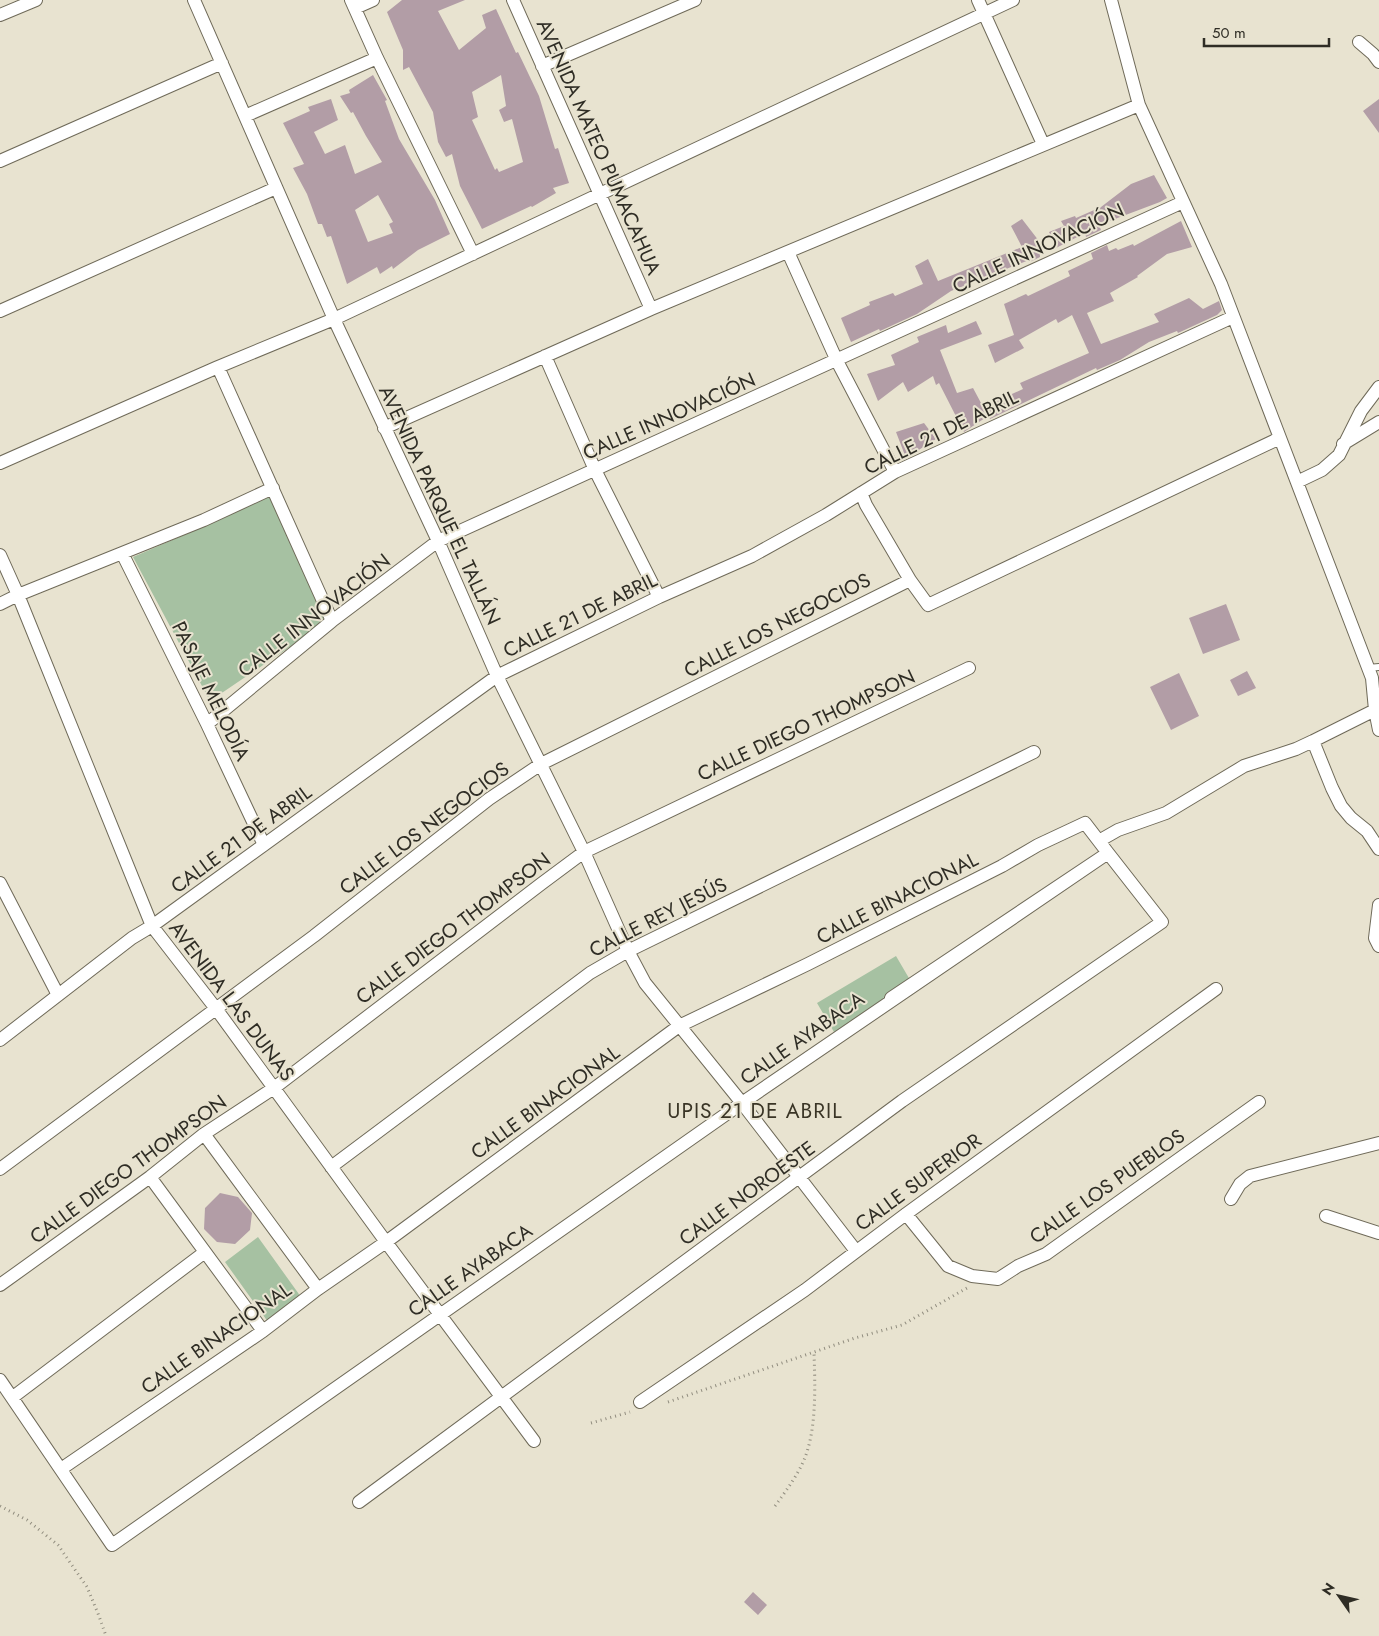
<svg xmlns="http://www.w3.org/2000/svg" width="1379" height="1636" font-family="Jost,sans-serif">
<rect width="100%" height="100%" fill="#e8e3d0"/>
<path fill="#a6c1a2" d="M269,496L334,617L210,701L133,557L207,525Z
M896,956L913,985L834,1032L817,1003Z
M258,1237L301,1297L268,1322L225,1262Z"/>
<path fill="#b29da6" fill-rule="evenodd" d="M402,0H465L438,11L459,50L486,28L482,15L496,9L516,53L518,52L539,96L555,149L558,148L569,183L553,188L556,193L532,207L531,206L482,229L460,186L452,154L446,157L438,142L433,112L409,67L403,70V50L387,12ZM501,75L506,106L499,110L504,122L512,119L523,162L499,172L497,168L495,170L472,120L478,117L472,92Z
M373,75L387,100L385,101L399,139L435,200L450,234L418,250L393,269L392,266L380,274L377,267L347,284L331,236L327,237L322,224H318L307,194L293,168L304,164L283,123L310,111L308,107L331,99L338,120L314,132L325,154L345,145L355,174L382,162L366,136L353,112L351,113L340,96L350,93L349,90ZM378,195L393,222L389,224L393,233L368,242L355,210Z
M1379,99V133L1363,111Z
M1154,175L1167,198L1160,202L1099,225L1101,230L1086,237L1085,233L1056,248L1049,232L1064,226L1061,221L1075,216L1076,218L1101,207L1131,184Z
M1022,219L1039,241L1040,257L1030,262L1029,260L951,291L917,314L880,331L879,329L851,342L841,318L870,305L869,302L893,293L895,296L923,284L915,266L928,259L938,281L1022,247L1011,226Z
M1181,221L1192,247L1167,254L1137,276L1138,277L1110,293L1114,301L1087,313L1101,344L1159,322L1154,314L1189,298L1203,309L1219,301L1222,310L1217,315L1178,333L1177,331L1149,342L1120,360L1097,370L1096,368L990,419L983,407L1023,389L1020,383L1089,353L1072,315L1058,323L1056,319L1019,340L1024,348L995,363L988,345L1014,335L1004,304L1026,294L1028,296L1070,276L1068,271L1093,259L1091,253L1107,245L1109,251L1116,248L1118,250L1133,244L1134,246Z
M976,321L982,334L940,350L957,393L973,388L988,416L964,432L939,383L936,385L933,376L908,392L903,382L878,401L867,374L895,365L891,355L919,342L917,337L946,325L948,333Z
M924,423L936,439L906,458L896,432Z
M1226,604L1240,640L1203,654L1189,618Z
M1247,671L1256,688L1238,696L1230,680Z
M1179,673L1199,716L1171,730L1150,687Z
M220,1193L238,1197L252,1213L250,1230L235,1244L217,1242L204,1229L205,1208Z
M753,1592L767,1605L758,1615L744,1602Z"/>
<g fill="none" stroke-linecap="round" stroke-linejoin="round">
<defs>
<path id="lane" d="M1368,668L1379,667"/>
<path id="street" d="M194,0L334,319L438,541L497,676L584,852L628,951L645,983L742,1103L856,1251
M351,0L377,58L473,254
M513,0L651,309
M978,0L1043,144
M1111,0L1139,105L1221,284L1372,678L1375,710L1379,730
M355,8L373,0
M0,15L36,0
M1359,42L1373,54L1379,62
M542,66L695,0
M245,116L377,58
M0,161L222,63
M788,252L837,361L895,472
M0,311L276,188
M545,356L595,470L659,597
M218,367L332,621
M384,428L651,309L1139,105
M1343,444L1379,422
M0,463L218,367L334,319L1013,0
M1297,482L1322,470L1339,455L1361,411L1379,387
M861,493L866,505L910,580L928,605L1280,438
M122,553L207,724L264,845
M0,555L18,595L152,926L217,1010L386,1242L534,1441
M0,604L18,595L204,520L273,488
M207,724L332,621L438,541L1183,202
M1313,741L1332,788L1341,806L1351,818L1367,831L1379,849
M1104,838L1118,830L1166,813L1244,766L1296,749L1313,741L1375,710
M0,883L58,995
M1379,905L1375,938L1379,946
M0,1040L132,938L152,926L497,676L659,597L752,556L826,515L895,472L1233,317
M204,1134L318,1289
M331,1167L590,973L628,951L1034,752
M0,1169L314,936L489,799L541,764L910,580
M150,1177L263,1331
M1231,1199L1240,1184L1250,1176L1379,1143
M906,1214L948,1266L972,1276L998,1279L1018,1266L1046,1254L1259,1102
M1326,1216L1379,1233
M0,1285L150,1177L204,1134L274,1088L541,884L584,852L969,668
M0,1380L112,1545L742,1103L1108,853L891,998
M13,1397L205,1252
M640,1402L805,1290L906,1214L1216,989
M61,1469L263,1331L318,1289L386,1242L679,1026L808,964L1002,866L1038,845L1085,823L1108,853L1162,922L902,1101L359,1502"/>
</defs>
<use href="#lane" stroke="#6f6a59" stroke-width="8"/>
<use href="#street" stroke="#6f6a59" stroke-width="14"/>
<path stroke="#918d7f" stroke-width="3" stroke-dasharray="1 4" stroke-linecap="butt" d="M668,1402L855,1338L902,1325L967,1288
M591,1423L630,1412
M0,1506L27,1520L58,1545L87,1587L99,1616L106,1636
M775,1506C786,1491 797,1476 804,1460C817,1429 815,1385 814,1352"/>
<use href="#lane" stroke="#fff" stroke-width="6"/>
<use href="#street" stroke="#fff" stroke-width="12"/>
</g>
<g text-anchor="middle" stroke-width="4" stroke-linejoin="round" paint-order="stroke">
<g font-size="20" fill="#2f2d25" stroke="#e8e3d0">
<text transform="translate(599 147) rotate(66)" y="7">AVENIDA MATEO PUMACAHUA</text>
<text transform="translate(1038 248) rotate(-25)" y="7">CALLE INNOVACIÓN</text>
<text transform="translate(669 416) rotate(-24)" y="7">CALLE INNOVACIÓN</text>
<text transform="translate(941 432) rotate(-26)" y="7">CALLE 21 DE ABRIL</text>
<text transform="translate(440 505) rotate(65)" y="7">AVENIDA PARQUE EL TALLÁN</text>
<text transform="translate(314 615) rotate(-38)" y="7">CALLE INNOVACIÓN</text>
<text transform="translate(580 615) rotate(-26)" y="7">CALLE 21 DE ABRIL</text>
<text transform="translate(777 625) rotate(-27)" y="7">CALLE LOS NEGOCIOS</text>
<text transform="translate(211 691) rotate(64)" y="7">PASAJE MELODÍA</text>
<text transform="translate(806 725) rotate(-25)" y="7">CALLE DIEGO THOMPSON</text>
<text transform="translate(424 828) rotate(-37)" y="7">CALLE LOS NEGOCIOS</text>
<text transform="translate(241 839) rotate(-36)" y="7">CALLE 21 DE ABRIL</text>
<text transform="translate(897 898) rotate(-27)" y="7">CALLE BINACIONAL</text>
<text transform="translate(658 917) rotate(-27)" y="7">CALLE REY JESÚS</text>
<text transform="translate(453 928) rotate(-37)" y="7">CALLE DIEGO THOMPSON</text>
<text transform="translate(232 1001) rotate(53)" y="7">AVENIDA LAS DUNAS</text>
<text transform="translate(802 1038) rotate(-35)" y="7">CALLE AYABACA</text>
<text transform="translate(545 1102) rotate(-36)" y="7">CALLE BINACIONAL</text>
<text transform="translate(128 1169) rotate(-36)" y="7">CALLE DIEGO THOMPSON</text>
<text transform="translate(918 1182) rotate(-36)" y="7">CALLE SUPERIOR</text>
<text transform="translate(1107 1186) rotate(-35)" y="7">CALLE LOS PUEBLOS</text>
<text transform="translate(747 1193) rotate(-36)" y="7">CALLE NOROESTE</text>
<text transform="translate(470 1270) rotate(-35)" y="7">CALLE AYABACA</text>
<text transform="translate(216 1338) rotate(-35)" y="7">CALLE BINACIONAL</text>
</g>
<g font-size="21" letter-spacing="1" fill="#3a3526" stroke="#e8e3d0">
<text x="755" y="1118">UPIS 21 DE ABRIL</text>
</g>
</g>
<g transform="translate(1339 1596) rotate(304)" stroke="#e8e3d0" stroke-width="4" paint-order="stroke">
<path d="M0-4L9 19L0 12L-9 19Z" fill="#2f2d25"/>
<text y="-8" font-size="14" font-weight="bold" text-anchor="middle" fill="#2f2d25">N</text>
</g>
<path d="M1204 38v8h125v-8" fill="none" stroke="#2f2d25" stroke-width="2.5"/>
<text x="1212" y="38" font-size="15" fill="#2f2d25" stroke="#e8e3d0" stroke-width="4" paint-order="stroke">50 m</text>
</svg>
